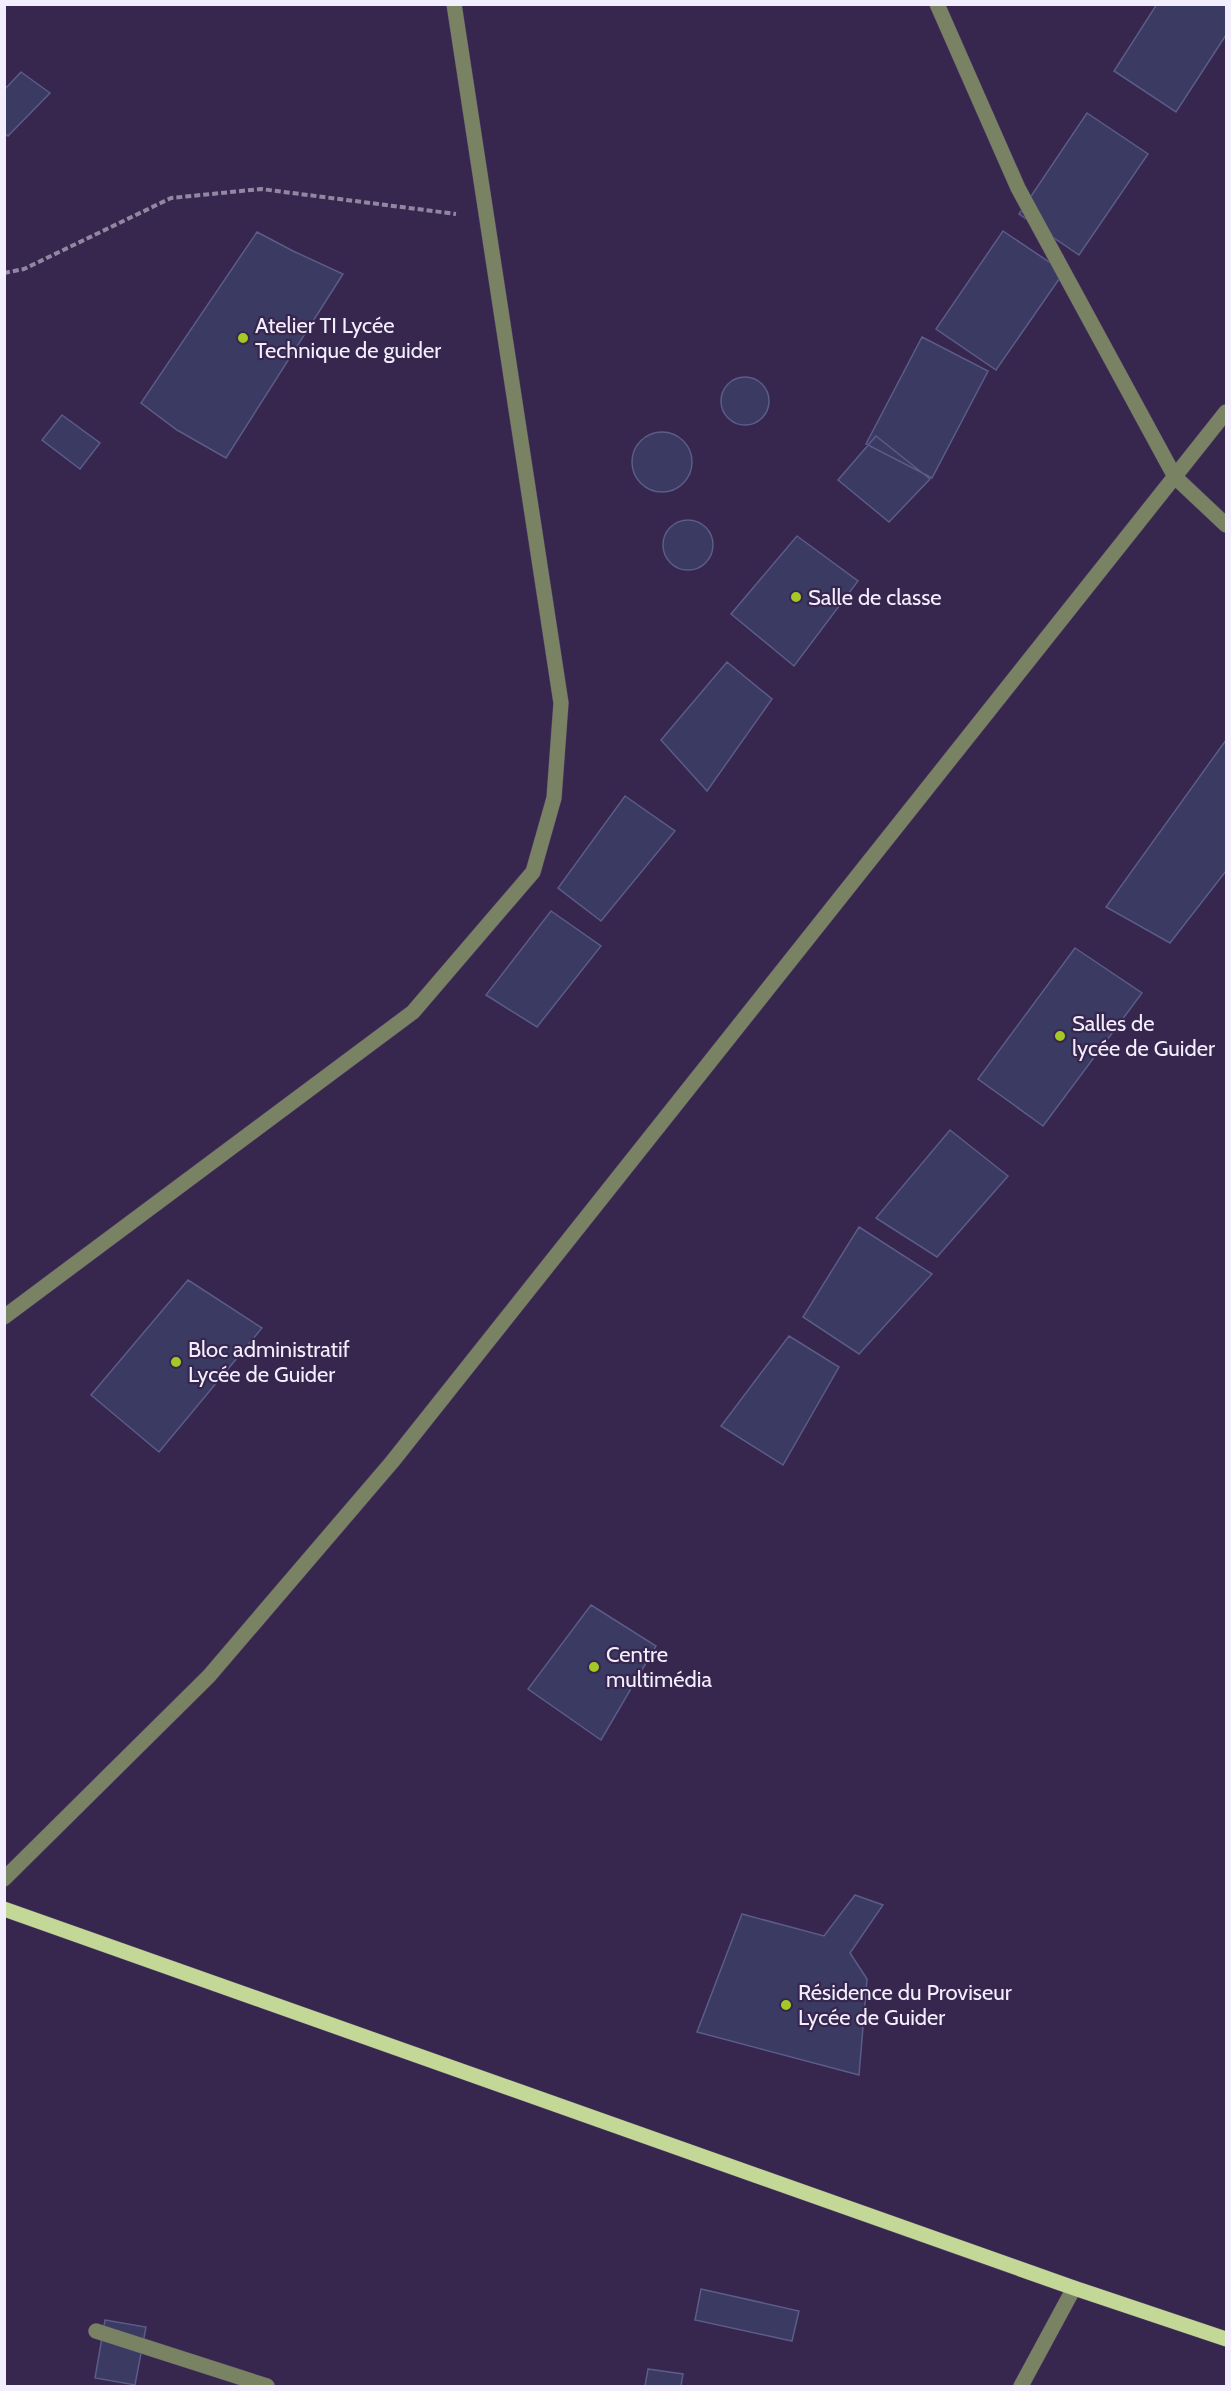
<svg xmlns="http://www.w3.org/2000/svg" width="1231" height="2391" font-family="Cabin,sans-serif">
<rect width="100%" height="100%" fill="#37264d"/>
<path fill="#3a3a63" stroke="#5b5c88" stroke-width="1.5" d="M1157,4H1226V35L1176,112L1114,71Z
M21,72L50,93L8,136L4,133V90Z
M1087,113L1148,154L1079,255L1019,214Z
M1003,231L1064,272L996,370L936,329Z
M257,232L293,251L343,274L226,458L177,430L141,403Z
M922,337L988,371L932,478L866,444Z
M721 401a24 24 0 1 1 48 0a24 24 0 1 1-48 0Z
M62,415L100,443L80,469L42,440Z
M632 462a30 30 0 1 1 60 0a30 30 0 1 1-60 0Z
M876,436L930,479L889,522L838,480Z
M663 545a25 25 0 1 1 50 0a25 25 0 1 1-50 0Z
M797,536L858,581L794,666L731,614Z
M727,662L772,699L707,791L661,740Z
M1226,740V871L1170,943L1106,907Z
M625,796L675,831L601,921L558,888Z
M551,911L601,946L537,1027L486,995Z
M1075,948L1142,993L1043,1126L978,1079Z
M950,1130L1008,1176L937,1257L876,1218Z
M859,1227L932,1274L859,1354L803,1317Z
M188,1280L262,1328L159,1452L91,1395Z
M789,1336L839,1367L783,1465L721,1426Z
M591,1605L656,1646L601,1740L528,1689Z
M855,1895L883,1905L850,1953L867,1979L859,2075L697,2032L742,1914L824,1936Z
M701,2289L799,2311L792,2341L695,2320Z
M105,2320L146,2327L135,2385L95,2378Z
M648,2369L683,2374L681,2386H645Z"/>
<g fill="none" stroke-linecap="round" stroke-linejoin="round">
<defs>
<path id="minor" d="M937,4L1018,188L1175,477L1226,525
M4,1317L413,1012L533,872L554,798L561,703L454,4
M4,1879L209,1676L392,1462L1226,412
M96,2331L267,2386
M1021,2386L1074,2288"/>
<path id="major" d="M4,1909L1074,2288L1226,2339"/>
</defs>
<use href="#minor" stroke="#514266" stroke-width="16"/>
<use href="#major" stroke="#514266" stroke-width="16"/>
<path stroke="#9287a3" stroke-width="4" stroke-dasharray="6 3" stroke-linecap="butt" d="M4,273L24,269L171,198L261,189L456,214"/>
<use href="#minor" stroke="#798364" stroke-width="15"/>
<use href="#major" stroke="#c3d796" stroke-width="15"/>
</g>
<g fill="#a4c825" stroke="#37264d" stroke-width="2">
<circle cx="243" cy="338" r="6"/>
<circle cx="796" cy="597" r="6"/>
<circle cx="1060" cy="1036" r="6"/>
<circle cx="176" cy="1362" r="6"/>
<circle cx="594" cy="1667" r="6"/>
<circle cx="786" cy="2005" r="6"/>
</g>
<g text-anchor="middle" stroke-width="4.5" stroke-linejoin="round" paint-order="stroke">
<g font-size="22" fill="#f3eefd" stroke="#37264d" text-anchor="start">
<text x="255" y="333">Atelier TI Lycée<tspan x="255" dy="25">Technique de guider</tspan></text>
<text x="808" y="605">Salle de classe</text>
<text x="1072" y="1031">Salles de<tspan x="1072" dy="25">lycée de Guider</tspan></text>
<text x="188" y="1357">Bloc administratif<tspan x="188" dy="25">Lycée de Guider</tspan></text>
<text x="606" y="1662">Centre<tspan x="606" dy="25">multimédia</tspan></text>
<text x="798" y="2000">Résidence du Proviseur<tspan x="798" dy="25">Lycée de Guider</tspan></text>
</g>
</g>
<rect width="1231" height="2391" fill="none" stroke="#f3eefd" stroke-width="12"/>
</svg>
